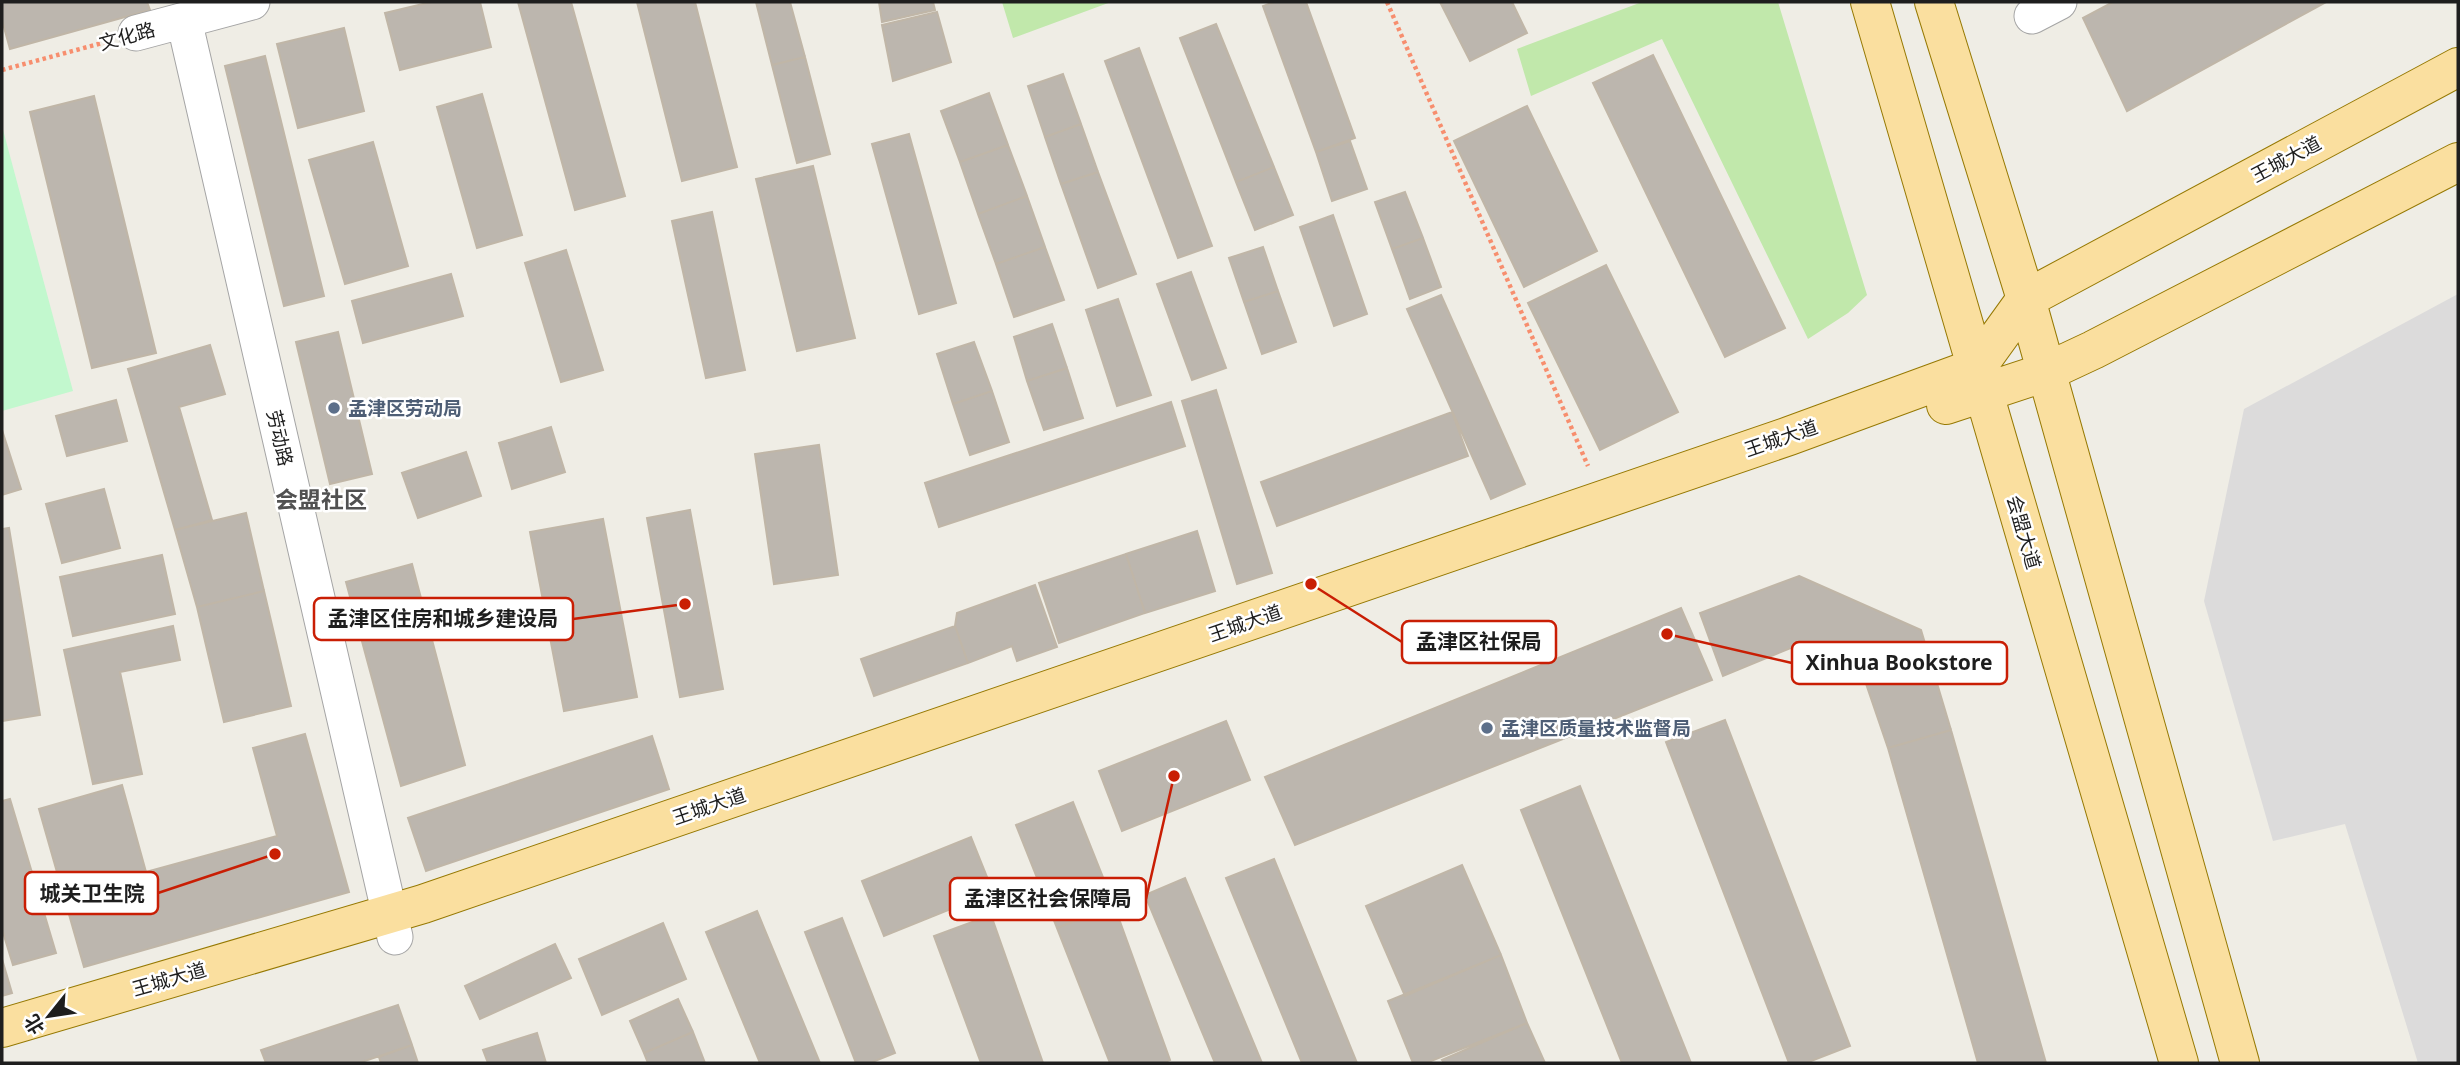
<svg xmlns="http://www.w3.org/2000/svg" width="2460" height="1065" font-family="'Noto Sans','Noto Sans SC',sans-serif">
<rect width="100%" height="100%" fill="#efede5"/>
<path fill="#dcdbdb" d="M2458,294V1063H2418L2345,824L2273,841L2204,601L2244,409Z"/>
<path fill="#c1e8ab" d="M1002,2H1111L1013,38Z
M1642,2H1778L1867,295L1848,313L1808,339L1662,39L1531,96L1517,49Z"/>
<path fill="#c2f8ce" d="M2,126L73,391L2,411Z"/>
<path fill="#bcb6ae" stroke="#c0b6a7" stroke-width="2" d="M2,2H147L150,10L10,49L2,20Z
M431,2H480L491,47L400,70L385,13Z
M518,2H571L625,196L575,210Z
M637,2H695L737,167L682,181Z
M756,2H790L805,57L772,65Z
M879,2H933L935,10L882,22Z
M1274,2H1306L1355,138L1316,152L1263,6Z
M1440,2H1512L1527,33L1470,61Z
M2113,2H2326L2127,111L2083,18Z
M937,12L951,62L893,81L882,25Z
M1216,24L1274,167L1236,182L1180,38Z
M344,28L364,111L298,128L277,44Z
M1139,48L1212,246L1178,258L1105,61Z
M1653,55L1785,328L1725,357L1593,83Z
M265,56L324,296L284,306L225,66Z
M805,57L830,154L797,163L772,65Z
M1063,74L1081,124L1045,137L1028,86Z
M989,93L1008,145L960,162L941,111Z
M482,94L522,235L477,248L437,107Z
M94,96L156,353L92,368L30,112Z
M1527,106L1597,251L1524,287L1454,141Z
M1081,124L1098,172L1061,184L1045,137Z
M909,134L956,303L919,314L872,144Z
M1350,141L1367,189L1332,201L1316,152Z
M373,142L408,266L345,284L309,160Z
M1008,145L1027,196L978,214L960,162Z
M813,166L855,338L797,351L756,179Z
M1274,167L1293,215L1255,230L1236,182Z
M1098,172L1136,274L1098,288L1061,184Z
M1405,192L1423,238L1392,249L1375,202Z
M1027,196L1045,247L996,264L978,214Z
M712,212L745,370L706,378L672,221Z
M1333,215L1367,314L1334,326L1300,227Z
M1423,238L1441,287L1410,299L1392,249Z
M1045,247L1064,300L1014,317L996,264Z
M1263,247L1278,291L1244,302L1229,258Z
M566,250L603,370L561,382L525,263Z
M1606,265L1678,412L1600,450L1528,303Z
M1191,272L1226,368L1192,380L1157,284Z
M451,274L463,316L363,343L352,301Z
M1278,291L1296,342L1262,354L1244,302Z
M1441,295L1525,484L1491,499L1407,309Z
M1118,299L1151,395L1117,406L1086,310Z
M1052,324L1067,368L1027,381L1014,337Z
M338,332L372,474L330,484L296,342Z
M974,342L992,391L953,404L937,354Z
M210,345L225,394L179,407L212,520L175,530L128,369Z
M1067,368L1083,418L1044,430L1027,381Z
M1216,390L1272,573L1237,584L1182,401Z
M992,391L1009,442L970,455L953,404Z
M116,400L127,441L67,456L56,416Z
M1171,402L1185,446L939,527L925,483Z
M1452,412L1468,456L1277,526L1261,482Z
M551,427L565,472L512,489L499,443Z
M2,430L21,489L2,495Z
M819,445L838,575L774,584L755,454Z
M466,452L481,496L418,518L402,473Z
M104,489L120,548L62,563L46,504Z
M690,510L723,689L680,697L647,518Z
M246,513L264,591L197,607L175,530Z
M603,519L637,697L564,711L530,532Z
M9,528L40,715L2,721V529Z
M1197,531L1215,591L1145,613L1126,554Z
M1126,554L1145,613L1059,643L1039,583Z
M162,555L175,614L73,636L60,577Z
M412,564L465,765L401,786L346,582Z
M1799,576L1921,630L1951,730L1888,748L1862,672L1798,645L1723,676L1700,613Z
M1035,585L1057,647L1017,661L1012,646L968,663L955,626L957,613Z
M264,591L291,706L224,722L197,607Z
M1681,608L1712,680L1295,845L1265,777Z
M173,626L180,660L120,672L142,774L93,784L64,650Z
M955,626L968,663L874,696L861,659Z
M1725,720L1850,1046L1806,1063H1789L1666,742Z
M1226,721L1250,780L1122,831L1099,771Z
M1951,730L2046,1063H1978L1888,748Z
M305,734L349,892L84,967L39,809L122,785L146,872L277,836L253,748Z
M652,736L669,789L426,871L408,818Z
M1580,786L1691,1063H1622L1521,810Z
M10,799L56,953L13,965L2,929V801Z
M1073,802L1114,905L1057,928L1016,825Z
M971,837L993,892L884,936L862,881Z
M1274,859L1357,1063H1302L1226,878Z
M1462,865L1501,955L1405,996L1366,906Z
M1185,878L1262,1063H1215L1145,895Z
M1114,905L1170,1060L1163,1063H1110L1057,928Z
M757,911L820,1063H760L706,932Z
M991,915L1043,1063H981L934,936Z
M842,918L895,1053L870,1063H856L805,932Z
M663,923L686,979L602,1015L579,959Z
M555,944L571,978L480,1019L465,986Z
M1501,955L1527,1023L1426,1063H1413L1388,1001Z
M2,959L12,993L2,996Z
M678,999L693,1032L644,1053L630,1021Z
M398,1005L412,1045L359,1063H266L261,1050Z
M1527,1023L1545,1063H1444L1442,1060Z
M693,1032L705,1063H648L644,1053Z
M537,1033L546,1063H488L483,1050Z
M412,1045L418,1063H381L379,1057Z"/>
<g fill="none" stroke-linecap="round" stroke-linejoin="round">
<defs>
<path id="minor" d="M2032,16L2059,2
M184,20L395,937
M136,33L252,2"/>
<path id="major" d="M1870,2L2179,1063
M1934,2L2026,299L2240,1063
M1946,405L2046,372L2093,350L2458,162
M2,1028L423,904L1789,436L1977,367L2026,299L2458,67"/>
</defs>
<use href="#minor" stroke="#a5a5a5" stroke-width="37"/>
<use href="#major" stroke="#967903" stroke-width="40"/>
<path stroke="#f78e6e" stroke-width="4.5" stroke-dasharray="3.5 3.5" stroke-linecap="butt" d="M1387,2L1588,466
M2,70L106,42"/>
<use href="#minor" stroke="#fff" stroke-width="35"/>
<use href="#major" stroke="#fadf9f" stroke-width="38"/>
</g>
<g fill="#5c6f8a" stroke="#fff" stroke-width="2.5">
<circle cx="334" cy="408" r="7"/>
<circle cx="1487" cy="728" r="7"/>
</g>
<g text-anchor="middle" stroke-width="5" stroke-linejoin="round" paint-order="stroke">
<g font-size="19" fill="#1e1e1e" stroke="#fff">
<text transform="translate(127 36) rotate(-15)" y="7">文化路</text>
<text transform="translate(2286 159) rotate(-28)" y="7">王城大道</text>
<text transform="translate(280 438) rotate(77)" y="7">劳动路</text>
<text transform="translate(1781 438) rotate(-19)" y="7">王城大道</text>
<text transform="translate(2024 532) rotate(74)" y="7">会盟大道</text>
<text transform="translate(1245 623) rotate(-19)" y="7">王城大道</text>
<text transform="translate(709 806) rotate(-19)" y="7">王城大道</text>
<text transform="translate(169 979) rotate(-16)" y="7">王城大道</text>
</g>
<g font-size="19" font-weight="bold" fill="#4e5e75" stroke="#fff" text-anchor="start">
<text x="348" y="415">孟津区劳动局</text>
<text x="1501" y="735">孟津区质量技术监督局</text>
</g>
<g font-size="23" font-weight="bold" fill="#515151" stroke="#fff">
<text x="321" y="508">会盟社区</text>
</g>
</g>
<path fill="none" stroke="#c91e04" stroke-width="2.5" d="M685 604L573 619M1311 584L1402 642M1667 634L1792 663M275 854L158 893M1174 776L1146 899"/>
<g fill="#c91e04" stroke="#fff" stroke-width="2.5">
<circle cx="685" cy="604" r="7"/>
<circle cx="1311" cy="584" r="7"/>
<circle cx="1667" cy="634" r="7"/>
<circle cx="275" cy="854" r="7"/>
<circle cx="1174" cy="776" r="7"/>
</g>
<g fill="#fff" stroke="#c91e04" stroke-width="2.5">
<rect x="314" y="598" width="259" height="42" rx="7"/>
<rect x="1402" y="621" width="154" height="42" rx="7"/>
<rect x="1792" y="642" width="215" height="42" rx="7"/>
<rect x="25" y="872" width="133" height="42" rx="7"/>
<rect x="950" y="878" width="196" height="42" rx="7"/>
</g>
<g font-size="21" text-anchor="middle" font-weight="bold" fill="#1e1e1e">
<text x="443" y="626">孟津区住房和城乡建设局</text>
<text x="1479" y="649">孟津区社保局</text>
<text x="1899" y="670">Xinhua Bookstore</text>
<text x="92" y="901">城关卫生院</text>
<text x="1048" y="906">孟津区社会保障局</text>
</g>
<rect width="2460" height="1065" fill="none" stroke="#1e1e1e" stroke-width="7"/>
<g transform="translate(49 1016) rotate(240)" stroke="#ffffff" stroke-width="5" paint-order="stroke">
<path d="M0-5L12 26L0 18L-12 26Z" fill="#1e1e1e"/>
<text y="-10" font-size="19" font-weight="bold" text-anchor="middle" fill="#1e1e1e">北</text>
</g>
</svg>
